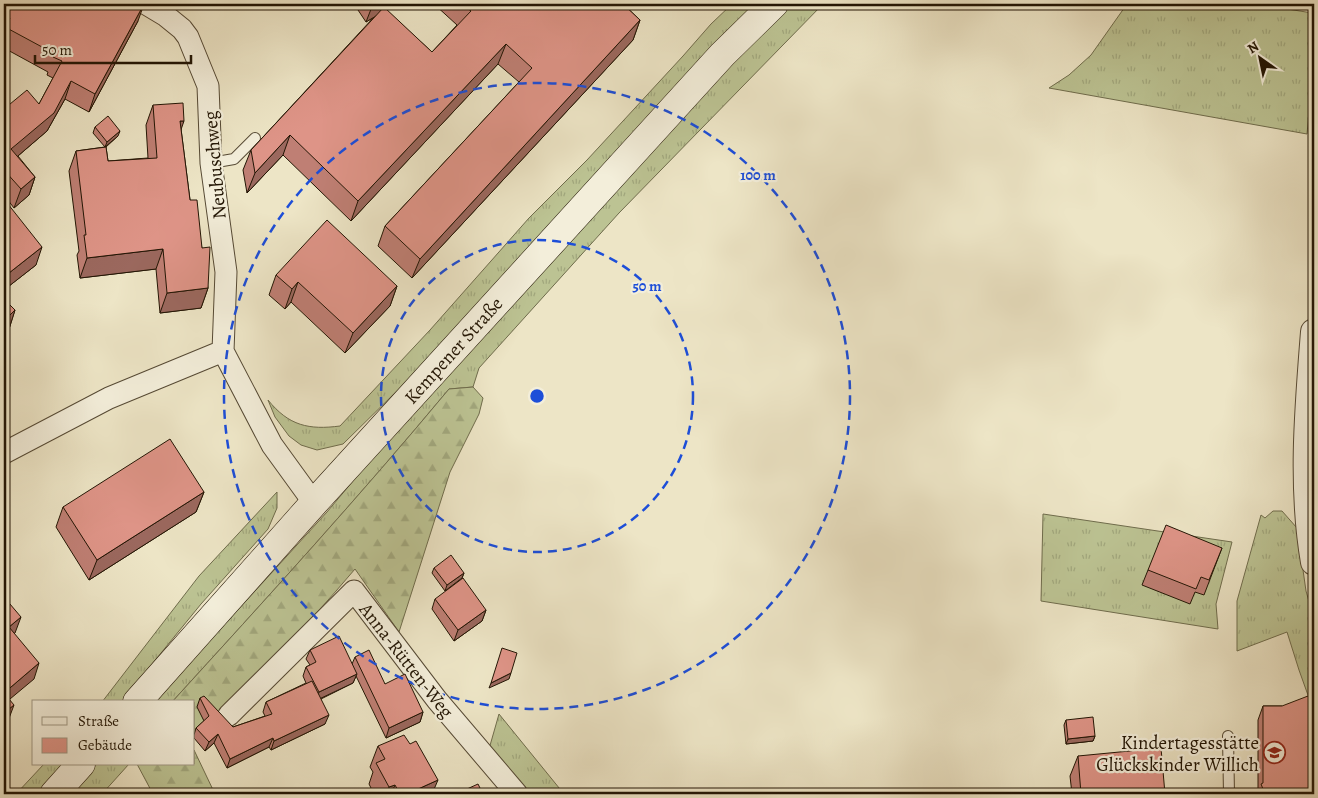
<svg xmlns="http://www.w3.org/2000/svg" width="1318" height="798" font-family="Alegreya,serif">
<defs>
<pattern id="grass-tufts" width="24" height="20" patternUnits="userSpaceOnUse" patternTransform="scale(1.25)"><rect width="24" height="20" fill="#bcc393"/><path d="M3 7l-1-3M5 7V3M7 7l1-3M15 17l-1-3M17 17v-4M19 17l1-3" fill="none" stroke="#a1a77d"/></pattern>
<pattern id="forest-firs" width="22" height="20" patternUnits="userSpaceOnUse" patternTransform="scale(1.25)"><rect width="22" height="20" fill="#bcc393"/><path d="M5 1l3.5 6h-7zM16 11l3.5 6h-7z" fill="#a1a77d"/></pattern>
</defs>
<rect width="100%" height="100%" fill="#ede5c6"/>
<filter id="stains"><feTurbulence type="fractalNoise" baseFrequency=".004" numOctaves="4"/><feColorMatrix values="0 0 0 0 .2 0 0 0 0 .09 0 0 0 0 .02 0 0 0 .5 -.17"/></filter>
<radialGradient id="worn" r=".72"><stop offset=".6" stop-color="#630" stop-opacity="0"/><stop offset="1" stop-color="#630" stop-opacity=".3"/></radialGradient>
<path fill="url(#grass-tufts)" stroke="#6f6c4c" d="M732,4H757L600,171L404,384L343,444L317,450L301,445L289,436L275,417L268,400C289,426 309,430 340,426L430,330L529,218L587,160L683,56L711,24Z
M790,4H823L619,213L479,368L473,387L449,389C360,496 266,599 172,702H154L327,512L431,388L665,133Z
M1127,4H1257L1312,13L1313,67L1307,134L1049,88L1069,75L1091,55Z
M277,492V508L268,529L201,604L121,702H102L199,576Z
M1273,511H1282L1297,528L1306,591L1314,619V712L1299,670L1287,632L1237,651V601L1261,515L1265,518Z
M1043,514L1232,542L1216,604L1218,629L1041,601Z
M499,714L564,794H527L489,749Z
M44,764H67L40,794H16Z
M97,764H129L102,794H69Z"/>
<path fill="url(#forest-firs)" stroke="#6f6c4c" d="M473,387L483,398L479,414L450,472L399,632L355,569C305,628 251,684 194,737V702H172C266,599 360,496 449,389Z
M194,750L215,794H153L137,764H194Z"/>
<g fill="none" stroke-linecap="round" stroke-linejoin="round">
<defs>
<path id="service" d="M211,163L234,159L255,138
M1228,736L1229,794"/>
<path id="minor" d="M146,4L166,16L182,29L188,37L208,86L211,163L226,272L223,351L272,445L314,503
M4,453L109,398L223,351
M229,715L354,591L437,700L517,794"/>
<path id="tertiary" d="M1314,332C1308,408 1301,486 1314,562"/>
<path id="secondary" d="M137,702L314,503L722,55L774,4
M54,794L81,764"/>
</defs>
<use href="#service" stroke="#554934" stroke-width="12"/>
<use href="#minor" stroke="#554934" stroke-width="23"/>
<use href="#tertiary" stroke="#554934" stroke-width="28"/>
<use href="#secondary" stroke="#221504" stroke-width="29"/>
<use href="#service" stroke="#f3eeda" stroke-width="10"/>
<use href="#minor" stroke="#f3eeda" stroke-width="21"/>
<use href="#tertiary" stroke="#f3eeda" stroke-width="26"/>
<use href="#secondary" stroke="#f3eeda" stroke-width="28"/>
</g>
<path fill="#bf7f74" stroke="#221504" d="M10,4L138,21L89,112L65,99L47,131L18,156L35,177L29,195L14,208L4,195V109L39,104L53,78L47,75L48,72L4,48V16Z
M354,4H396L386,10L432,52L457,25L434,4H623L640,20L633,40L412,278L378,246L385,226L519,82L498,64L351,221L283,155L247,193L243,170L251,150L374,17L366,22Z
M153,105L181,129L190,200L202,248L208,288L201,308L160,313L156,269L80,278L77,255L79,251L69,171L76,151L105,147L93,133L95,127L118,136L106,147L108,161L148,158L146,125Z
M4,199L36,265L9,286V304L15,310L9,329L4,380Z
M276,275L397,286L390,306L345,353L291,302L285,309L269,295Z
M204,492L196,512L89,580L56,527L63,507Z
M1222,548L1204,595L1195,592L1190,604L1142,585L1148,570Z
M434,568L464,573L462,578L445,591L432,573Z
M435,599L486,610L482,621L454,641L432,609Z
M310,650L352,664L355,657L385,684L423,712L420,722L386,738L356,676L353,683L321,699L325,724L271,750L269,747L227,768L214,743L205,751L194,738V735L196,728L204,721L197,707L200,698L233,727L265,716L263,712L266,702L306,683L303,676L306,667L310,665L306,659Z
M1263,706H1282L1314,794H1257L1258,791V720Z
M1066,720L1095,736L1093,741L1066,744L1064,725Z
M378,746L432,794H374L369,784L373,772L370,767Z
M1078,756L1165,794H1072L1070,776Z"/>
<path fill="#9b685e" stroke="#221504" d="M144,4L138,21L89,112L95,94Z
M373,4H396L366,22Z
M640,20L633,40L412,278L420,259Z
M506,44L498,64L351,221L358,201Z
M71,81L65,99L47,131L5,167L11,149Z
M180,121H184L177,141Z
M120,131L118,136L105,147L107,142Z
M290,135L283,155L247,193L255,173Z
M35,177L29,195L14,208L21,189Z
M42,247L36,265L4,290L9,273Z
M163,249L156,269L80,278L87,258Z
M298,282L291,302L285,309L292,289Z
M397,286L390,306L345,353L353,333Z
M208,288L201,308L160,313L167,293Z
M15,310L9,329V316Z
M4,368H8L4,380Z
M204,492L196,512L89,580L97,560Z
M464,573L462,578L445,591L447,585Z
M486,610L482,621L454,641L458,630Z
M21,617L15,633L4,642L9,627Z
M39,663L34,679L4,704V693Z
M511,673L509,679L489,688L491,683Z
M357,674L353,683L315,701L319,692Z
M14,705L8,721L4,724V713Z
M423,712L420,722L386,738L389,728Z
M329,715L325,724L271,750L274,741Z
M218,734L214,743L205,751L209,742Z
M1095,736L1093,741L1066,744L1068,739Z
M273,738L269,747L227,768L230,759Z
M438,780L432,794H407Z
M395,785L391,794H387L389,787Z"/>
<path fill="#de9487" stroke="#221504" d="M10,4H144L95,94L71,81L54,113L11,149L35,177L21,189L4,170V109L27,90L39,104L62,61L53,57L55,54L5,27L10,18L4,15Z
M462,4H623L640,20L420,259L385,226L532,68L506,44L358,201L290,135L255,173L251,150L384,7L432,52L471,11Z
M183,103L184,121H180L190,200H197L202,248L210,247L208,288L167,293L163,249L87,258L84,235H86L76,151L106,147L108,161L157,158L153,105Z
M108,116L120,131L107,142L95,127Z
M4,199L42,247L9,273V304L15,310L9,316L8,368H4V247L8,248L4,242Z
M327,220L397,286L353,333L298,282L292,289L276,275Z
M170,439L204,492L97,560L63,507Z
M1166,525L1222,548L1209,580L1201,577L1196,589L1148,570Z
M451,555L464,573L447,585L434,568Z
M463,578L486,610L458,630L435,599Z
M4,597L21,617L9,627L39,663L4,693Z
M339,636L357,674L319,692L306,667L316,662L310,650Z
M502,648L517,653L511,673L491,683Z
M369,650L385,684L405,674L423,712L389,728L355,657Z
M312,681L329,715L274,741L273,738L230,759L218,734L209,742L196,728L209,716L200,698L204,696L233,727L272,714L266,702Z
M4,693L14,705L4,713Z
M1308,696L1314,712V794H1265L1261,784L1263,783V706H1282Z
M1093,717L1095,736L1068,739L1066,720Z
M404,735L410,744L416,741L438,780L407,794H400L395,785L389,787L376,763L385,759L378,746Z
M1161,748L1165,794H1081L1078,756Z
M478,784L483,794H456Z"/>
<g fill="none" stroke="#1d4ed8" stroke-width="2.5" stroke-dasharray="9 6">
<circle cx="537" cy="396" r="156"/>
<circle cx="537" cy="396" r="313"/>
</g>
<defs>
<symbol id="school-ring" viewBox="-11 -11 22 22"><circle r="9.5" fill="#f3eeda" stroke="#8f2418" stroke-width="1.5"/><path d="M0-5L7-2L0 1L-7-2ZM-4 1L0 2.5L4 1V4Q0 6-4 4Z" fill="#8f2418"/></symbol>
</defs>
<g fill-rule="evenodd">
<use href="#school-ring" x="1262" y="740" width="25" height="25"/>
</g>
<g text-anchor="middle" stroke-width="4.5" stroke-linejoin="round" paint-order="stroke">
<g font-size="19" fill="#221504" stroke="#f3eeda">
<text transform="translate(214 165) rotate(-95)" y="7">Neubuschweg</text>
<text transform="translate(453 350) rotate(-48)" y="7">Kempener Straße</text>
<text transform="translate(407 660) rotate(52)" y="7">Anna-Rütten-Weg</text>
</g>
<g font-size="19" fill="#221504" stroke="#f3eeda" text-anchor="end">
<text x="1259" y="749">Kindertagesstätte<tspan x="1259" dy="22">Glückskinder Willich</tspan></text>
</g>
</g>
<circle cx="537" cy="396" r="8" fill="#1d4ed8" stroke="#f3eeda" stroke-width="2.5"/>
<g font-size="15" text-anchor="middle" font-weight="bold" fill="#1d4ed8" stroke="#f3eeda" stroke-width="4.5" stroke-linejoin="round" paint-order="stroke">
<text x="758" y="180">100 m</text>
<text x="647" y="291">50 m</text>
</g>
<rect width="1318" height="798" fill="none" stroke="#ede5c6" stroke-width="20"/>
<rect x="5" y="5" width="1308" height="788" fill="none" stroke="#221504" stroke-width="2.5"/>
<rect x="10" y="10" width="1298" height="778" fill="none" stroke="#221504"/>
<rect x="32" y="700" width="162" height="65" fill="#f3eeda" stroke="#9f9784"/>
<rect x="42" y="717" width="25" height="8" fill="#f3eeda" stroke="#9f9784"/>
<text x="78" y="726" font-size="15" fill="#221504">Straße</text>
<rect x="42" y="738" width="25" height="15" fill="#de9487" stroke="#9f9784"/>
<text x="78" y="750" font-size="15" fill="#221504">Gebäude</text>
<g transform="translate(1260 58) rotate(327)" stroke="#f3eeda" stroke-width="4" paint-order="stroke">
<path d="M0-4L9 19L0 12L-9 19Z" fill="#221504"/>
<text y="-8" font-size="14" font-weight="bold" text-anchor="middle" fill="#221504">N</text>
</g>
<path d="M35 55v8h156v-8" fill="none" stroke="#221504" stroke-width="2.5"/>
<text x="42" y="55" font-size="15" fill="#221504" stroke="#f3eeda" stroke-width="4" paint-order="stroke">50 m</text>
<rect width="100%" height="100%" filter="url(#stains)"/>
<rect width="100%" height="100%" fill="url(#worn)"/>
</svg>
